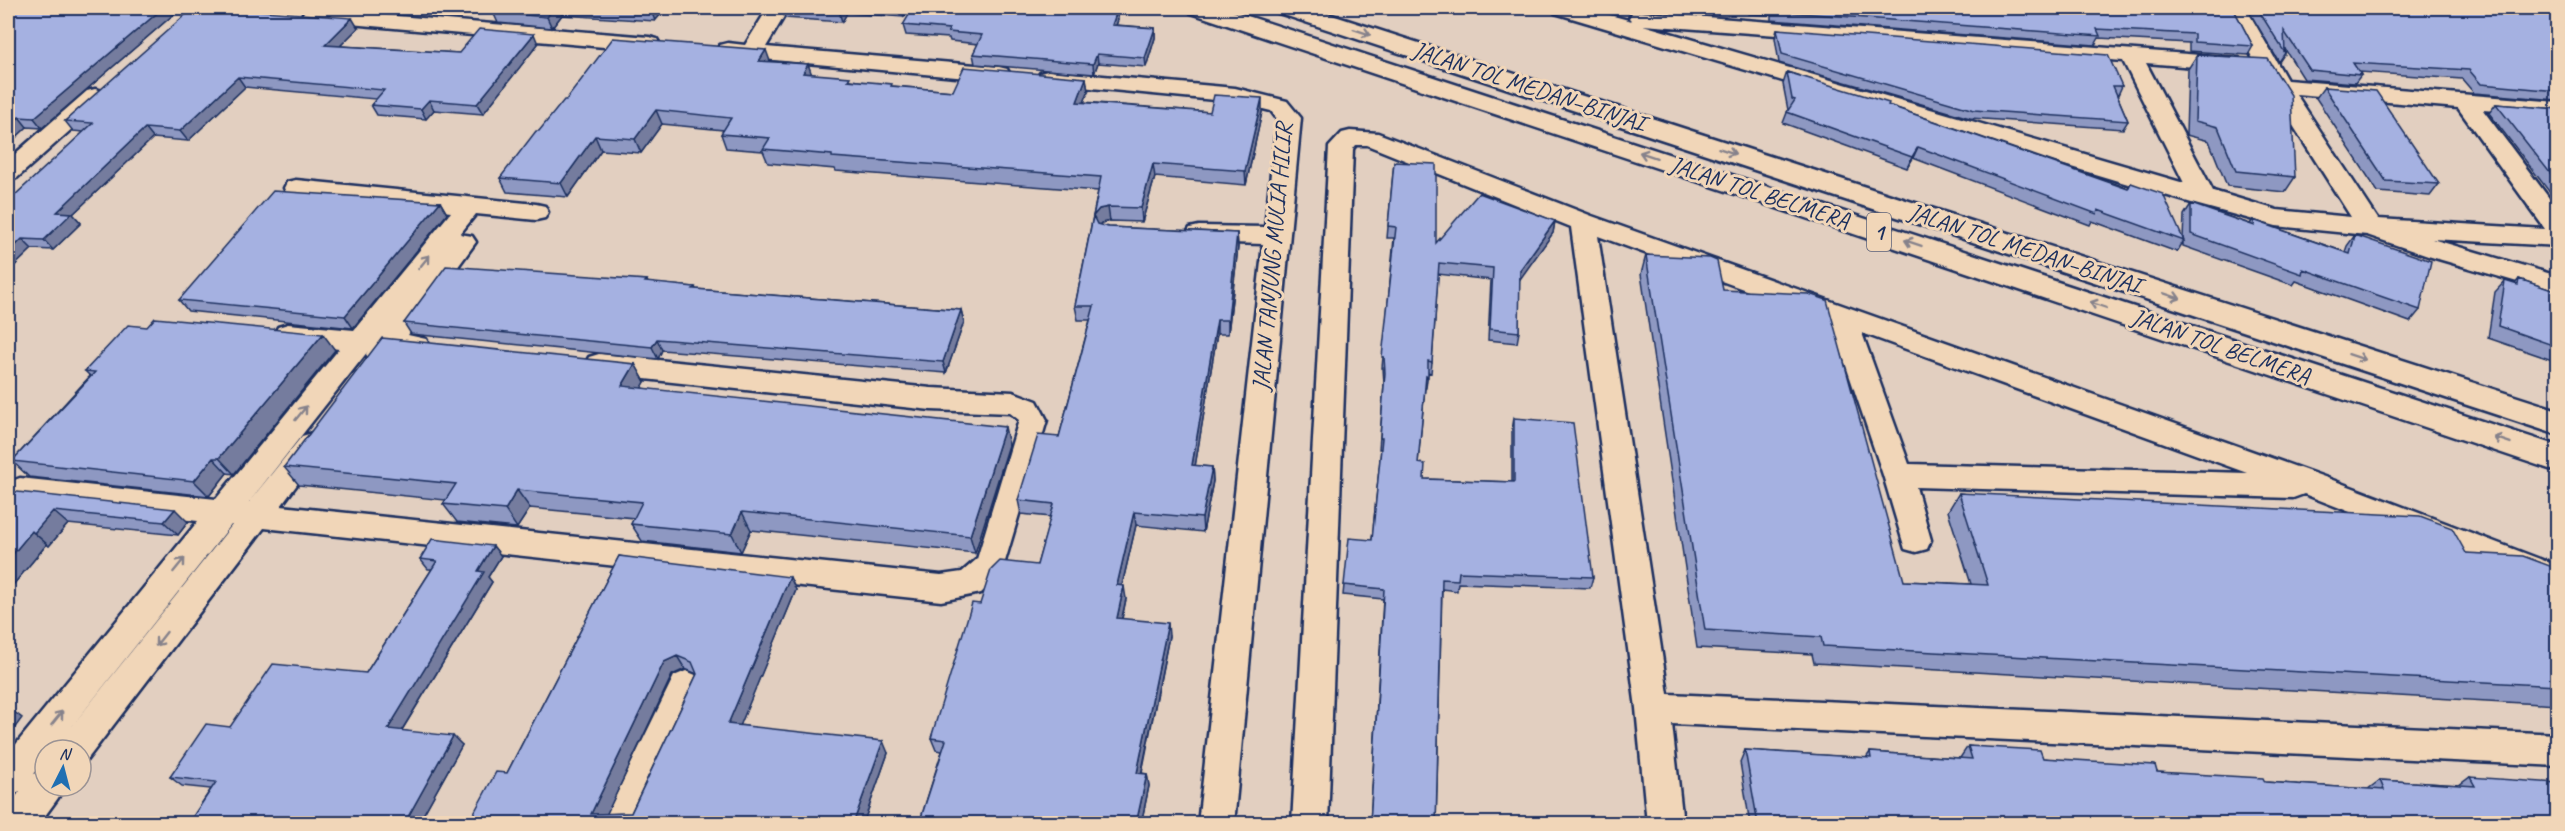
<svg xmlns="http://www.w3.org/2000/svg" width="2565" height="831" font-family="Caveat,sans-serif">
<rect width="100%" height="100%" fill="#e2cfc0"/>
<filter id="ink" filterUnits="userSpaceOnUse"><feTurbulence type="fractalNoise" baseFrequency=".0167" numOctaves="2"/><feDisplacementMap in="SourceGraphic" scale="12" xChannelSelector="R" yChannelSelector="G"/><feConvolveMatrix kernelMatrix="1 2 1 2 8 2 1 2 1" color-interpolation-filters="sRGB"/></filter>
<g filter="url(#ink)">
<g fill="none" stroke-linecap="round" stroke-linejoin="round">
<defs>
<path id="street" d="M768,8H789L766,47L999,67L1007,69L1010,74L1007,79L999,81L720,55L717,50L720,45L728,43L745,45Z
M1552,8H1584L1632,21L1629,18L1632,13L1640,12L2239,58L2242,63L2239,68L2231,70L2146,63L2213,191L2277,210L2351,217L2268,86L2225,8H2246L2287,80L2558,102V116L2483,110L2558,210V246L2432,239L2558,276V294L2428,256L2367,235L2276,226L2195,204L1555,13ZM1643,25L2123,61L2184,183ZM2296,94L2458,108L2545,229L2378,219Z
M313,9L649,37L657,39L660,44L657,49L649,51L305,20L302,15L305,10Z
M1048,71L1235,88L1287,101L1301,118L1234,824H1198L1263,244L1199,242L1190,240L1186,234L1190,228L1199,226L1265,227L1277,119L1271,111L1235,102L1040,83L1037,78L1040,73Z
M95,89L103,91L106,96L103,101L17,178L8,181V160L87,91Z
M1350,131L1378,133L1592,216L2330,479L2558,566V593L2304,494L2293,498L1916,487L1931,540L1927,549L1916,552L1905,549L1883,475L1831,321L1598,236L1668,694L2558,734V766L1672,724L1683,824H1647L1636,708L1571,227L1367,145H1356L1353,149L1328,824H1292L1329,147L1342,133ZM1862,333L2247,473L1909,464Z
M296,180L536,204L545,206L548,212L545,218L536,220L476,214L460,234L472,236L476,242L408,335L426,339L430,346L426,353L416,356L395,354C388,364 382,364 370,361L366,354L368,351L249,502L302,436L312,433L322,436L327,444L281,506L941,575L962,572L977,559L1019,420L1010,413L931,410L599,374L589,371L585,364L589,357L599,354L931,388L1013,392L1037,401L1047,420L1001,575L981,593L941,601L264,528L86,761L81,763V750H57L62,739L53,750H45V760L34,774L45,770V786H64L58,798L39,824H8V808L20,791L8,796V754L198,521L20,502L9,498L8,485L9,482L20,478L216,499L339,349L278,341L274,334L278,327L288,324L354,330L451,212L287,194L284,188L287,182ZM231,525H232L69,730Z
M686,671L698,676L703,686L638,824H602L674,676Z"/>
<path id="highway" d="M1188,8H1223L2558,446V472L1753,200L1191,13Z
M1275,8H1310L2558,410V435L1278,13Z"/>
</defs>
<use href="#street" stroke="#1b2f5e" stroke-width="5"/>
<use href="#highway" stroke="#1b2f5e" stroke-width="5"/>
<use href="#street" fill="#f1d6b8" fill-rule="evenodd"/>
<use href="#highway" fill="#f1d6b8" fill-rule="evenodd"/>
</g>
<path fill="#8e98c2" stroke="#1b2f5e" stroke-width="1.5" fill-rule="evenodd" d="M8,8H181L42,128L27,127L8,145Z
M310,8H378L373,13Z
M497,8H666L655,21L562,15L552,28L498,23L493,12Z
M782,8H909L904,17L847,13L842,22L785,18Z
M1746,8H2233L2253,46L2248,55L2189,51V43L2099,38L2095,45L1771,20V15L1748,14Z
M2247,8H2558V100L2474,93L2462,79L2360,72L2361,75L2355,83L2304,79L2285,49V53L2279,62Z
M1117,11L1118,20L1116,25L1155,28V38L1146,67L1098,63L1094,74L975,64L973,54L978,44L950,41L949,38L906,35L903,25Z
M358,28L340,46L459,53L538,44L483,114L434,110L426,119L377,115L371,105L376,99L245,87L188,141L153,138L73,214L81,223L53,250L32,249L8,272V196L13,197L84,132L73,131L65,121Z
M1777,29L2122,86L2118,95H2117L2128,121L2123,129L1970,118L1779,63L1775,38Z
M2197,55L2295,177L2285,192L2227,186L2209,141L2186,135L2188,69Z
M770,61L808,64L811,74L851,80L892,86L953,91L1086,78L1088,92L1084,102L1210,112H1262L1246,185L1155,177L1142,222L1110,221L1101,223L1099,225L1108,227L1237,233L1238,247L1228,334H1217L1195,466L1212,467L1213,481L1203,532L1136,525L1122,585L1126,599L1122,619L1169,636L1142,773L1147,774L1149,786L1141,824H919L942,751L936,750L931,738L980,604L1037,565L1051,517L1021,514L1018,500L1059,437L1090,320H1078L1075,306L1098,191L836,171L835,169L768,163L763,151L726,148L721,134L723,130L662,124L641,153L601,150L568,197L507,192L500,178L566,100Z
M1787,72L1888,105L2128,188L2131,183L2183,239L2184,215L2191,204L2250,224L2253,220L2345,252L2347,246L2355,235L2420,310L2410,322L2296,281L2293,285L2183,246V242L2177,252L2092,221L2090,225L1913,158L1907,168L1783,123L1788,110L1783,84Z
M2324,87L2439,184L2430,196L2378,192L2316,98Z
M2496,104L2558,109V203L2489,113Z
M1394,162L1436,243L1555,221L1553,233L1519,279V332L1517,343L1488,340L1491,280L1438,274L1432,362L1431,373L1428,372L1426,388H1425L1418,463L1424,479L1512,482V430L1514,418L1593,577L1590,588L1458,583L1457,591L1442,589L1436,824H1370L1383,599L1343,595L1344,585L1372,540L1381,449H1379L1384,384L1383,368H1382L1394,238H1387Z
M440,202L447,214L353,328L188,311L179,300Z
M1646,255L1723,290L1904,581L1971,584L1948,511L1959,493L2466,553L2558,569V705L1814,663L1812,654L1697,648L1641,274Z
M2519,279L2558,292V362L2488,338L2495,292L2505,281L2515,284Z
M647,280L648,283L695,287L696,289L961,310L964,322L946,373L662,350L658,359L411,334L404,323Z
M335,350L234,474L227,473L209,496L29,477L12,461L90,376L85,371Z
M635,364L645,382L641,388L1009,445L975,553L751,530L741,552L642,541L631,524L634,518L530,508L517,528L457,522L443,504L446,500L299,485L284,467Z
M8,491L188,522L178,535L68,524L49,546L47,544L8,591Z
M493,546L501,556L488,577L492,582L402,730L462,745L418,824H188L211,789L182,786L170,777L230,727L366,673L432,569H428L420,559Z
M619,556L796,590L740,725L888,753L863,824H468L507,773ZM685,669L697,674L631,813L606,814L672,675Z
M1968,746L2043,758L2157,772L2265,782L2368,789L2380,780L2459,785L2470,777L2558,824H1750L1740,762L1745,750L1866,758L1870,752L1960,758Z"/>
<path fill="#747c9e" stroke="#1b2f5e" stroke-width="1.5" d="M163,8H181L42,128L34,118Z
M370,8H378L373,13Z
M554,8H559L562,15L552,28L547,17Z
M653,8H666L655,21L651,10Z
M841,8H845L847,13L842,22L839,11Z
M901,8H909L904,17Z
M1117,11L1118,20L1113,34L1112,25Z
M352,18L358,28L331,55L325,45Z
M1155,28V38L1146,67L1145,58Z
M534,34L538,44L483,114L477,104Z
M766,50L771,64L759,61Z
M1097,54L1098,63L1094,74L1093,64Z
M808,64L813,78L803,73Z
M238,77L245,87L188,141L180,131Z
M1086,78L1088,92L1079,116L1077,102Z
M1262,98V112L1246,185L1245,171Z
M429,100L434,110L426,119L421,109Z
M656,110L662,124L641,153L635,139Z
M19,117L27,127L8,145V127Z
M145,128L153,138L73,214L81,223L53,250L44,240L57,212Z
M595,136L601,150L568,197L561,183Z
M1918,147L1913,158L1907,168L1912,157Z
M1153,164L1155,177L1142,222L1141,208Z
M440,202L447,214L353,328L345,316Z
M1108,207L1110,221L1101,223L1095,230L1093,216L1099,209Z
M1555,221L1553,233L1518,282L1520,270Z
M1237,233L1238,247L1228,334V320Z
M22,239L32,249L8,272V253Z
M961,310L964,322L946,373L943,362Z
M1217,320V334L1193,479L1192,465Z
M323,334L335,350L234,474L219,458Z
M657,339L662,350L658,359L652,347Z
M635,364L645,382L632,405L622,386Z
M1005,427L1009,445L975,553L970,536Z
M213,458L227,473L209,496L194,481Z
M1212,467L1213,481L1203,532L1202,518Z
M517,490L530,508L517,528L505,510Z
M175,509L188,522L178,535L164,522Z
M53,511L68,524L49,546L34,533Z
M742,512L751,530L741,552L732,534Z
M1134,512L1136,525L1119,598L1117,585Z
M32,531L47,544L8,591V560Z
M493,546L501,556L488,577L492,582L397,738L388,729L478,571Z
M790,577L796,590L736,736L728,724Z
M1124,586L1126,599L1119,631L1117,618Z
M1168,623L1169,636L1139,785L1137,773Z
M677,656L685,669L672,675L602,824L591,814L664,662Z
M9,708L22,718L8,737V709Z
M453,736L462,745L418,824H404Z
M883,741L888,753L863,824H853Z
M1147,774L1149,786L1141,824H1136Z"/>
<path fill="#a5b1e1" stroke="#1b2f5e" stroke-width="1.5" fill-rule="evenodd" d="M8,8H163L34,118L19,117L8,127Z
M193,8H226L352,18L325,45L459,53L479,29L534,34L477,104L429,100L421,109L371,105L384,90L238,77L180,131L145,128L57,212L72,213L44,240L22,239L8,253V196L13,197L93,123L65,121Z
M497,8H554L547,17L493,12Z
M611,8H653L651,10Z
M793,8H841L839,11Z
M913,8H1075L1117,11L1112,25L1155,28L1145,58L1097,54L1093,64L973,54L982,35L948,32L949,29L903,25Z
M1773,8H2233L2253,46L2194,42V34L2097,29L2100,36L1774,11Z
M2257,8H2558V91L2481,84L2469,70L2353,63L2361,75L2310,70L2284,31L2285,53Z
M1777,29L2108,55L2122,86H2113L2128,121L1974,110L1782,54Z
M613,38L766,50L759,61L808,64L803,73L850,77L848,80L892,84L891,86L953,91L964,67L1086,78L1077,102L1210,112L1214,95L1262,98L1245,171L1153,164L1141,208L1108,207L1099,209L1093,216L1097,224L1108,227L1237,233L1228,320H1217L1192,465L1212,467L1202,518L1134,512L1117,585L1124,586L1117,618L1168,623L1137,773L1147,774L1136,824H919L946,740L931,738L972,603L980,604L991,570L1000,561L1037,565L1054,504L1018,500L1038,435L1059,437L1094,306H1075L1101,177L832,157V155L763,149L770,138L721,134L731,118L656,110L635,139L595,136L561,183L500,178L536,131H539L564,100H566Z
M2197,55L2268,59L2291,95L2295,177L2236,171L2218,127L2195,121Z
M1787,72L1889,103L1888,105L2128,189L2131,183L2163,194L2184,241L2098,210L2097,214L1918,147L1912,157L1787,112L1795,100L1792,99Z
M2324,87L2376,91L2439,184L2386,181Z
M2496,104L2558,109V183Z
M1394,162L1436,164V243L1479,193L1555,221L1520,270L1519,332L1490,329L1493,268L1439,263L1432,362L1428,361V377L1426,376L1418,463L1425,464L1424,479L1514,482V418L1573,423L1593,577L1459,572L1458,580L1442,579L1436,824H1370L1384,589L1344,585L1349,538L1372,540L1382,438H1380L1385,373L1384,357H1382L1396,227L1388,226Z
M273,191L440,202L345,316L179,300Z
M2191,204L2255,226L2253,220L2350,254L2355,235L2431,261L2420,310L2303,269L2302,274L2191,234Z
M1646,255L1710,258L1717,261L1723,290L1809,294L1827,300L1904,581L1988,585L1959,493L2420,516L2452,528L2466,553L2523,556L2558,569V686L1823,646L1821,637L1705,630Z
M446,266L647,280L645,282L695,287L693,289L961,310L943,362L657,339L652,347L404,323Z
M2519,279L2558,292V347L2498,326L2505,281L2518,285Z
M155,318L323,334L219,458H213L194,481L12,461L95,372L85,371L128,325L147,327Z
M382,338L635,364L622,386L1005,427L970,536L742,512L732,534L631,524L642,502L517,490L505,510L443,504L456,484L284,467Z
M8,491L175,509L164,522L53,511L34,533L32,531L8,560Z
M432,539L493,546L478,571L484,572L388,729L453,736L404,824H188L216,782L170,777L206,724L230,727L273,664L366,673L437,561L420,559Z
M619,556L790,577L728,724L883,741L853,824H468L496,772L507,773ZM677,656L692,662L697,674L631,813L591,814L664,662Z
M1968,746L2040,750L2043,758L2155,765L2157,772L2263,778L2265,782L2384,790L2380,780L2475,786L2470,777L2558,783V824H1758L1745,750L1871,758L1870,752L1972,759Z"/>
<defs><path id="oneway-shaft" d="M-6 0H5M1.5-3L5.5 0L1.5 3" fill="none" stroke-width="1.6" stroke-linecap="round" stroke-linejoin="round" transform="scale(1.5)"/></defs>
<g stroke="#86828b">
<use href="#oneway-shaft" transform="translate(1362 32) rotate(18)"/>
<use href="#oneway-shaft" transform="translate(1727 151) rotate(18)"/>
<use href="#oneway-shaft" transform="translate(1648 155) rotate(-162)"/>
<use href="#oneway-shaft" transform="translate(1913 243) rotate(-161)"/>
<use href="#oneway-shaft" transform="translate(424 262) rotate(-51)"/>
<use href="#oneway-shaft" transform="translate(2172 296) rotate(18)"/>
<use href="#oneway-shaft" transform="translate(2098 305) rotate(-161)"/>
<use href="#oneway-shaft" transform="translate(2357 357) rotate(18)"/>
<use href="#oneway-shaft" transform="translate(301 413) rotate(-51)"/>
<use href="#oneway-shaft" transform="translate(2502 440) rotate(-161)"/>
<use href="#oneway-shaft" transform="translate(179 565) rotate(-51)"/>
<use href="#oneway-shaft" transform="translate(161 639) rotate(128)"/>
<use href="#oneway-shaft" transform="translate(57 718) rotate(-51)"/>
</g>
</g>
<g text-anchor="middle" stroke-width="6" stroke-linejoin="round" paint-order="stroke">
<rect fill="#f1d6b8" stroke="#5b6179" stroke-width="1.5" x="1867" y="213" width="24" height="38" rx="4.5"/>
<g font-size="22" font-weight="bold" fill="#1b2f5e">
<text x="1879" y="240">1</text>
</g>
<g font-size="24" fill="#1b2f5e" stroke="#f1d6b8">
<text transform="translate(1529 86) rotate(18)" y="8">JALAN TOL MEDAN–BINJAI</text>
<text transform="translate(1760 192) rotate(18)" y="8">JALAN TOL BELMERA</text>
<text transform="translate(2025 248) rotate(18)" y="8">JALAN TOL MEDAN–BINJAI</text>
<text transform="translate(1272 257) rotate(-85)" y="8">JALAN TANJUNG MULIA HILIR</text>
<text transform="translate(2221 346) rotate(19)" y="8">JALAN TOL BELMERA</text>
</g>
</g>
<rect width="2565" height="831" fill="none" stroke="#f1d6b8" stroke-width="30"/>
<rect x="15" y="15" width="2535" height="801" fill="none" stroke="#1b2f5e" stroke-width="2" filter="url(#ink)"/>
<g transform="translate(63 768) rotate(6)"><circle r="28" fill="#f1d6b8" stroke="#9b9394" stroke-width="1.5"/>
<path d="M0-4.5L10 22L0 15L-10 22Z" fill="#1f6fb2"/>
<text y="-9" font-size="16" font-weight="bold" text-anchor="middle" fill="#1b2f5e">N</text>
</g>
</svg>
